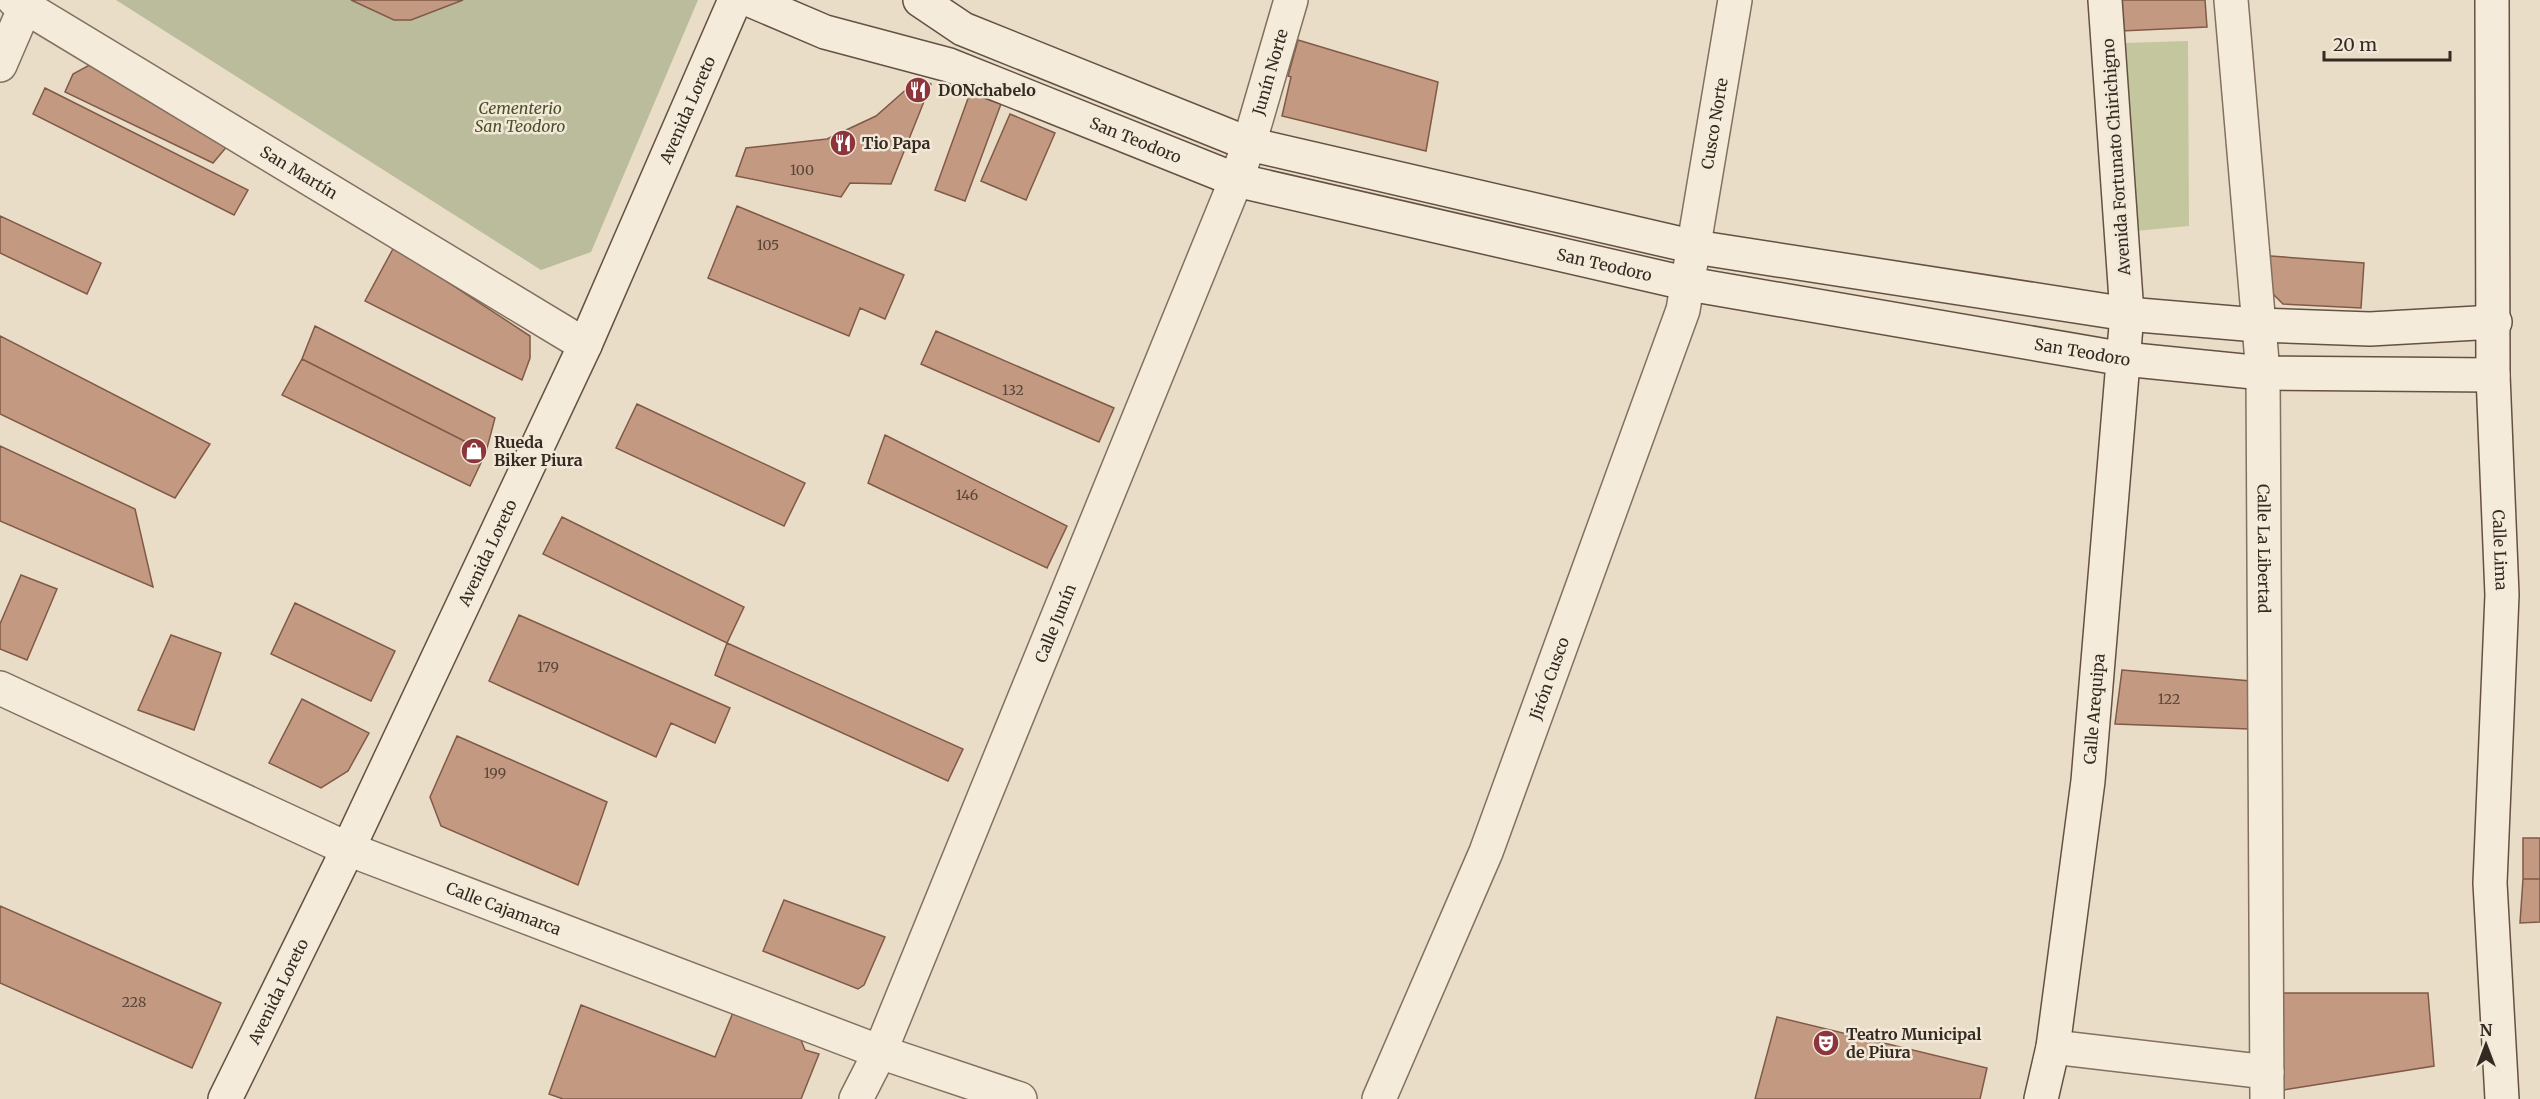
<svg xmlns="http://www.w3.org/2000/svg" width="2540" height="1099" font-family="Merriweather,serif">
<rect width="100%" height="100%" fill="#e9ddc8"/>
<path fill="#c4c69d" d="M2188,41L2189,226L2135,231L2124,43Z"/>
<path fill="#babc9b" d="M116,0H698L591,252L541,270Z"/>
<path fill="#c39982" stroke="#805a47" stroke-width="1.5" d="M351,0H463L411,20H394Z
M2119,0H2205L2207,27L2121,31Z
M1298,40L1438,82L1426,151L1282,116L1291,77L1288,76Z
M104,57L234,138L213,163L65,92L73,74Z
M918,79L931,84L891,184L850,183L841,197L736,176L746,148L827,139L876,116Z
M45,88L248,190L234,215L33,114Z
M970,93L1001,104L965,201L935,190Z
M1010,114L1055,133L1026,200L981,181Z
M737,206L904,275L885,319L860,308L849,336L708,278Z
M0,216L101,263L87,294L0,253Z
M394,247L530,336V358L522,380L365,301Z
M2257,255L2364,263L2361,308L2283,304L2257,278Z
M315,326L495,418L486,452L302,359Z
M936,331L1114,408L1099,442L921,364Z
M0,336L210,444L175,498L0,414Z
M302,359L486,452L470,486L282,395Z
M637,404L805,483L784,526L616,448Z
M885,435L1067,526L1047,568L868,483Z
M0,446L135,509L153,587L0,521Z
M562,517L744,607L727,643L543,554Z
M21,575L57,589L27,660L0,649V624Z
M295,603L395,651L371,701L271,654Z
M519,615L730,708L715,743L671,723L656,757L489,681Z
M171,635L221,653L194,730L138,710Z
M727,643L963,749L948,781L715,675Z
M2122,670L2251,681L2249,729L2115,724Z
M302,699L369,733L348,771L321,788L269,763Z
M457,736L607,802L578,885L441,826L430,797Z
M2523,838H2540V879H2523Z
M2523,879H2540V922L2520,923Z
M784,900L885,937L864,985L858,989L763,951Z
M0,906L221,1003L192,1068L0,983Z
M2271,993H2428L2434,1066L2271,1092Z
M581,1005L715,1057L736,1005L796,1028L805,1050L819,1054L801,1099H563L549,1094Z
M1777,1017L1987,1068L1980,1099H1755Z"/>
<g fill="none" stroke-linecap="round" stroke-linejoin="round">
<defs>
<g id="street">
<path id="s1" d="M14,0L585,345"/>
<path id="s2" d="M2231,0L2263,373L2267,1099"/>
<path d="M0,65L25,7"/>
<path id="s3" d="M0,688L348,849L880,1052L1020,1099"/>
<path d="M2053,1047L2267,1072"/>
<path id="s4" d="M856,1099L880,1052L1236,180L1249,144L1291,0"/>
<path id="s5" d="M1379,1099L1486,852L1683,310L1735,0"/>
</g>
<g id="secondary">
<path id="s6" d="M750,0L825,32L949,65L1236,180L1689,284L2124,359L2263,373L2493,375"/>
<path d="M920,0L963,29L1249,144L1695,247L2127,314L2257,325L2370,329L2495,322"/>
<path id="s7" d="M2492,0L2493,375L2502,595L2490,883L2502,1099"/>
<path id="s8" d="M225,1099L348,849L585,345L735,0"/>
<path id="s9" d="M2041,1099L2053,1047L2088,781L2127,314L2105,0"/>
</g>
</defs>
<use href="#street" stroke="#83705f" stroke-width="36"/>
<use href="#secondary" stroke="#655142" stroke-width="36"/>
<use href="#street" stroke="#f5ebda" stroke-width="33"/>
<use href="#secondary" stroke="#f5ebda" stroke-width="33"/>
</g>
<defs>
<symbol id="restaurant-disc" viewBox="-11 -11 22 22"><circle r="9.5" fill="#8c363c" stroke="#f2e8d7"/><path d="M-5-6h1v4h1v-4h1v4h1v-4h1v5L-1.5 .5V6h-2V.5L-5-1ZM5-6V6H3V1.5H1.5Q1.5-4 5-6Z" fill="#fff"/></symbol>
<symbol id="shop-disc" viewBox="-11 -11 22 22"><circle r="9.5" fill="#8c363c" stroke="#f2e8d7"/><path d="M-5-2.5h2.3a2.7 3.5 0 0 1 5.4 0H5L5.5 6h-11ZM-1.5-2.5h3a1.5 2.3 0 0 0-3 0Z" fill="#fff"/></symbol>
<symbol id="theatre-disc" viewBox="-11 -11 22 22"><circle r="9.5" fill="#8c363c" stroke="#f2e8d7"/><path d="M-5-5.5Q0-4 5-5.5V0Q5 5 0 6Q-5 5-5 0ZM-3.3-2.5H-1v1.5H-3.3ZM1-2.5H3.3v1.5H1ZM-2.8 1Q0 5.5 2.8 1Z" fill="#fff"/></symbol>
</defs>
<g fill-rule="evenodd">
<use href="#restaurant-disc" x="903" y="75" width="30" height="30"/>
<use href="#restaurant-disc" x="828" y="128" width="30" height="30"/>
<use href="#shop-disc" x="459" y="436" width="30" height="30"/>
<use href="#theatre-disc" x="1811" y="1028" width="30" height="30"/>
</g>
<g text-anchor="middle" stroke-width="5" stroke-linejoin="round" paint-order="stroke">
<g font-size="14" fill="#584639">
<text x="802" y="175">100</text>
<text x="768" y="250">105</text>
<text x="1013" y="395">132</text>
<text x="967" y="500">146</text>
<text x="548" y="672">179</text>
<text x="2169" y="704">122</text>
<text x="495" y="778">199</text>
<text x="134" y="1007">228</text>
</g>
<g font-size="16" fill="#352a21" stroke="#f2e8d7">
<text dy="6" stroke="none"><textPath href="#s4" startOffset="1108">Junín Norte</textPath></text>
<text dy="6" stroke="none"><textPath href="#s8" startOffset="1092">Avenida Loreto</textPath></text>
<text dy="6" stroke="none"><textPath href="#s5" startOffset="1035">Cusco Norte</textPath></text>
<text dy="6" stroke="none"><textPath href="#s6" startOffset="411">San Teodoro</textPath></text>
<text transform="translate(2116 157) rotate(-94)" y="6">Avenida Fortunato Chirichigno</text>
<text dy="6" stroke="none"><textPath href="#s1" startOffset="333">San Martín</textPath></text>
<text dy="6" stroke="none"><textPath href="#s6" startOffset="897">San Teodoro</textPath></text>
<text dy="6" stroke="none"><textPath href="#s6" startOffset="1383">San Teodoro</textPath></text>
<text dy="6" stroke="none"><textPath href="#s2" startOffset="550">Calle La Libertad</textPath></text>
<text dy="6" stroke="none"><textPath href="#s7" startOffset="550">Calle Lima</textPath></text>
<text dy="6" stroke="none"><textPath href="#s8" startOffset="606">Avenida Loreto</textPath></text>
<text dy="6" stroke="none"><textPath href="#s4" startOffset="516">Calle Junín</textPath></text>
<text dy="6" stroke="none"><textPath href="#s5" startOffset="454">Jirón Cusco</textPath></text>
<text dy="6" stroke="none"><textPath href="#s9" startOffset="394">Calle Arequipa</textPath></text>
<text dy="6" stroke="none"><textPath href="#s3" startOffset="550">Calle Cajamarca</textPath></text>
<text dy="6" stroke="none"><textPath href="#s8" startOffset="120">Avenida Loreto</textPath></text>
</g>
<g font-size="16" font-weight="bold" fill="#352a21" stroke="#f2e8d7" text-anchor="start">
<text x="938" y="96">DONchabelo</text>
<text x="862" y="149">Tio Papa</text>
<text x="494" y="448">Rueda<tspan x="494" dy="18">Biker Piura</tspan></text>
<text x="1846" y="1040">Teatro Municipal<tspan x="1846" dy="18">de Piura</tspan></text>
</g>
<g font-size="16" font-style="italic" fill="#48502a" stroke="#f2e8d7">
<text x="520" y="114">Cementerio<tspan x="520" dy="18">San Teodoro</tspan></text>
</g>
</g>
<g transform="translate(2486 1045)" stroke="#f2e8d7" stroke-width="4.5" paint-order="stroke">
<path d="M0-4.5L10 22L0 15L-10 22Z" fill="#352a21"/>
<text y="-9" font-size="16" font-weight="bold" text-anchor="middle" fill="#352a21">N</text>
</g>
<path d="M2324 51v9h126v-9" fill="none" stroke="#352a21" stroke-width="3"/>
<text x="2333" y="51" font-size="18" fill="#352a21" stroke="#f2e8d7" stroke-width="4.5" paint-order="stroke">20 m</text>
</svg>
